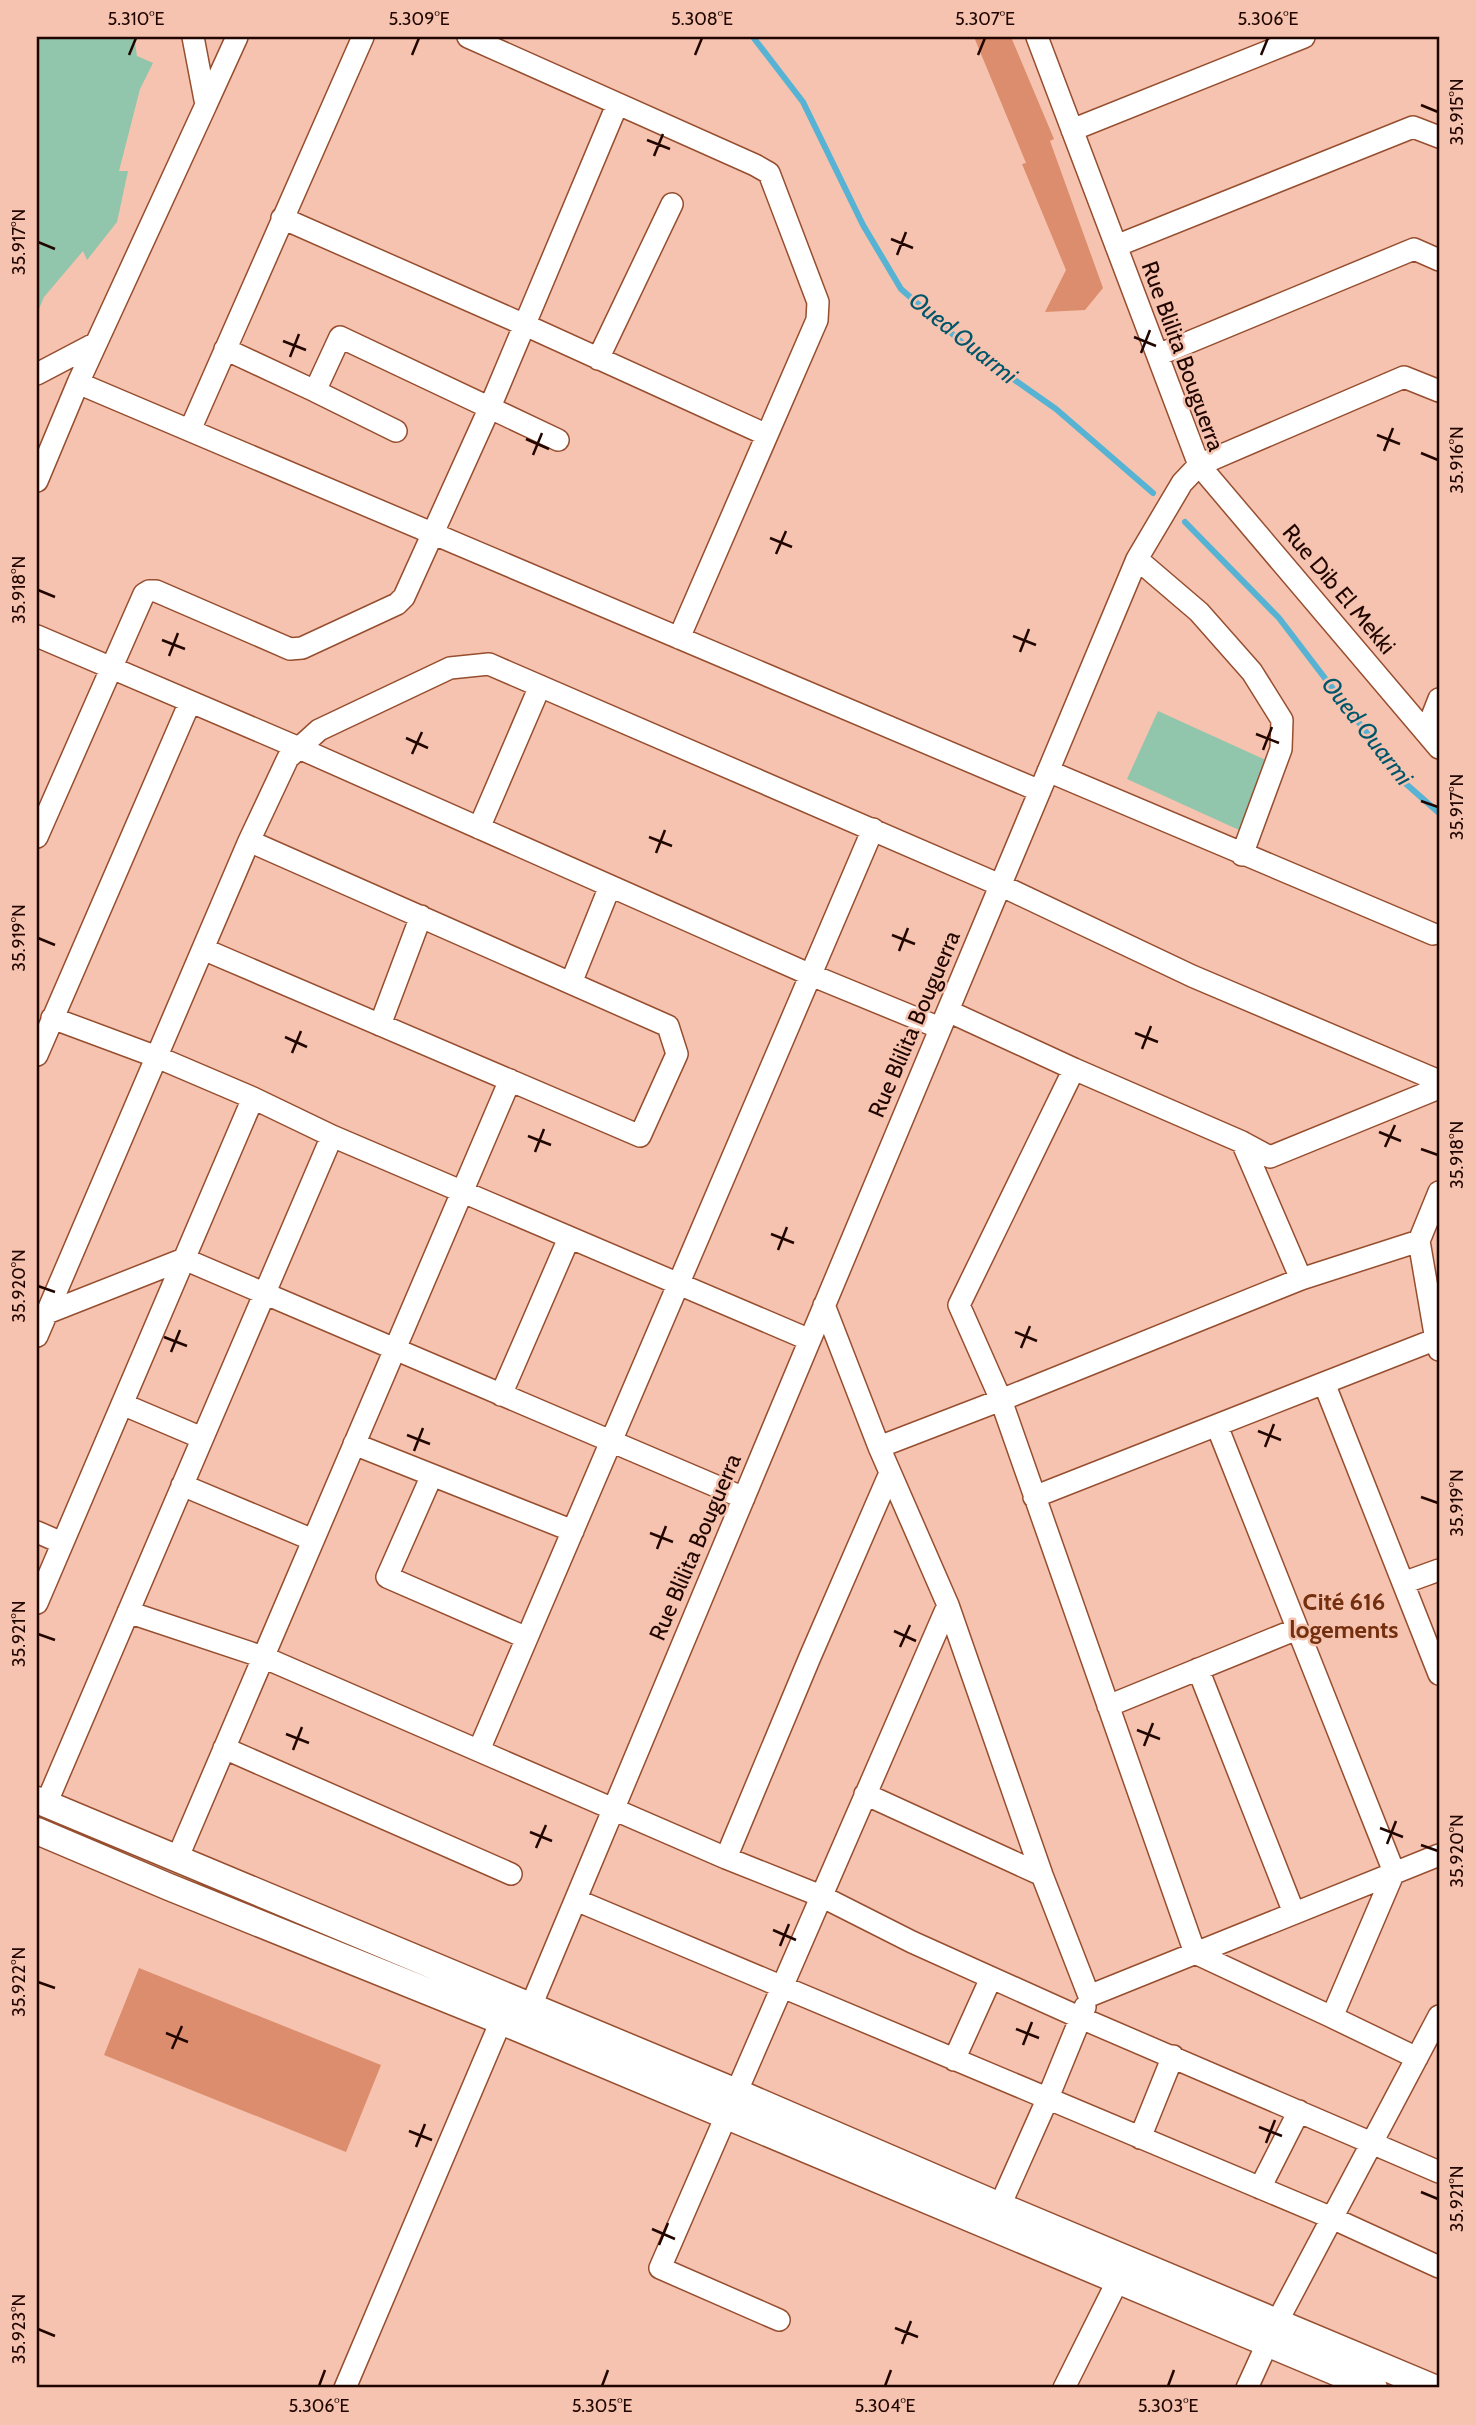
<svg xmlns="http://www.w3.org/2000/svg" width="1476" height="2425" font-family="Cabin,sans-serif">
<rect width="100%" height="100%" fill="#f5c3af"/>
<path fill="#91c6ac" d="M37,37H138L135,43L137,56L153,63L140,89L119,171H128L117,222L87,260L83,251L44,297L37,314Z
M1158,711L1270,762L1239,830L1127,779Z"/>
<g fill="none" stroke-linecap="round" stroke-linejoin="round">
<path stroke="#56b3d3" stroke-width="6" d="M753,37L803,102L863,225L901,289L965,345L1056,409L1153,493
M1185,522L1279,618L1405,783L1439,813"/>
</g>
<path fill="#dc8d6d" d="M974,37H1011L1054,139L1050,141L1103,288L1085,310L1045,312L1066,270L1022,164L1026,163Z
M139,1968L381,2065L346,2152L104,2055Z"/>
<g fill="none" stroke-linecap="round" stroke-linejoin="round">
<defs>
<path id="minor" d="M468,37L755,165L769,173L818,302L817,320L679,638
M206,105L237,37
M1072,130L1304,37
M282,218L525,325L767,435
M1116,246L1413,127L1439,137
M225,349L315,391L340,337L558,440
M1158,355L1414,249L1439,260
M598,359L672,204
M37,374L96,343
M78,383L1040,791
M315,391L396,431
M1439,391L1404,377L1199,465L1439,748
M190,430L363,37
M37,481L78,383L206,105L193,37
M1137,559L1199,612L1252,672L1282,720L1281,749L1242,855
M37,636L299,748L811,975L940,1028
M1426,732L1439,699
M1048,771L1433,934
M479,828L540,686
M37,837L144,594L149,591H156L290,649L302,648L397,604L404,597L490,407L617,105
M203,949L640,1136L677,1054L668,1026L249,841
M571,983L610,886
M948,1011L1074,1069L959,1305L1001,1400L1195,1953L1332,2017L1394,1872L1217,1426
M52,1018L157,1057L253,1098
M380,1025L421,916
M37,1055L190,702
M1074,1069L1242,1142L1270,1157L1439,1088
M1242,1142L1301,1279
M1439,1192L1419,1241L1436,1340L1439,1350
M824,1305L879,1447L948,1605L1042,1875L1089,1996L1439,1855
M47,1313L184,1259L744,1498
M37,1336L249,841L288,758L319,730L450,668L489,664L1000,885L1192,976L1439,1081
M1324,1383L1439,1338
M501,1395L569,1238
M122,1404L202,1438
M354,1444L573,1531
M879,1447L1001,1400L1301,1279L1419,1241
M432,1475L387,1577L527,1638
M182,1485L313,1540
M1034,1497L1324,1383L1439,1674
M37,1532L62,1543
M1403,1583L1439,1570
M37,1603L253,1098L332,1136L810,1340
M128,1612L263,1657L726,1858L821,1896L912,1942L1081,2018L1439,2172
M1198,1669L1294,1913
M1108,1706L1297,1629
M224,1748L511,1874
M479,1750L873,829
M865,1794L1042,1875
M46,1804L332,1136
M726,1858L810,1657L890,1473
M177,1859L510,1080
M576,1900L1332,2218L1439,2267
M1332,2017L1417,2058
M954,2060L991,1978
M1140,2138L1173,2056
M1260,2188L1299,2111
M994,2219L1047,2100L1085,2007
M779,2320L660,2268L948,1605
M345,2388L501,2021L531,2006L1137,559L1182,483L1199,465L1037,37
M1064,2388L1124,2268
M1247,2388L1277,2322L1439,2016"/>
<path id="major" d="M37,1800L736,2092L1000,2206L1434,2388
M37,1831L169,1887L501,2021L1374,2388"/>
</defs>
<use href="#minor" stroke="#964e2f" stroke-width="24"/>
<use href="#major" stroke="#964e2f" stroke-width="29"/>
<use href="#minor" stroke="#fff" stroke-width="21"/>
<use href="#major" stroke="#fff" stroke-width="26"/>
</g>
<path fill="none" stroke="#210600" stroke-width="2.5" d="M129,55L136,38M412,55L419,38M695,55L702,38M978,55L985,38M1261,55L1268,38M1421,105L1438,112M647,140L670,149M654,156L663,134M891,239L913,248M38,242L55,249M897,255L906,232M1134,337L1156,346M283,341L306,350M1141,353L1150,330M290,357L299,334M1377,435L1400,444M526,439L549,449M1384,451L1393,428M1421,453L1438,460M533,455L542,433M770,538L792,547M776,554L786,531M38,590L55,597M1013,636L1036,645M162,640L185,649M1020,652L1029,629M169,656L178,633M1256,734L1279,743M406,738L428,748M1263,750L1272,727M412,754L422,732M1421,801L1438,807M649,837L672,846M656,853L665,830M892,935L915,944M38,938L55,945M899,951L908,928M1135,1033L1158,1042M285,1037L307,1047M1142,1049L1151,1026M292,1053L301,1031M1379,1132L1401,1141M528,1136L551,1145M1385,1147L1395,1125M1421,1149L1438,1155M535,1152L544,1129M771,1234L794,1243M778,1250L787,1227M38,1286L55,1292M1015,1332L1037,1341M164,1337L187,1346M1021,1348L1030,1326M171,1352L180,1330M1258,1431L1281,1440M407,1435L430,1444M1265,1447L1274,1424M414,1451L423,1428M1421,1497L1438,1503M650,1533L673,1542M657,1549L666,1526M894,1631L916,1641M38,1634L55,1640M900,1647L910,1625M1137,1730L1160,1739M286,1734L309,1743M1144,1746L1153,1723M293,1750L302,1727M1380,1828L1403,1837M530,1832L552,1841M1387,1844L1396,1821M1421,1845L1438,1851M536,1848L546,1825M773,1930L796,1940M780,1946L789,1924M38,1982L55,1988M1016,2029L1039,2038M166,2033L188,2042M1023,2045L1032,2022M172,2049L182,2026M1259,2127L1282,2136M409,2131L432,2140M1266,2143L1275,2120M416,2147L425,2124M1421,2192L1438,2199M652,2229L675,2239M659,2245L668,2223M895,2328L918,2337M38,2329L55,2336M902,2344L911,2321M319,2386L325,2370M602,2386L608,2370M885,2386L891,2370M1168,2386L1174,2370"/>
<g text-anchor="middle" stroke-width="5" stroke-linejoin="round" paint-order="stroke">
<g font-size="23" fill="#210600" stroke="#f5c3af">
<text transform="translate(1183 356) rotate(70)" y="8">Rue Blilita Bouguerra</text>
<text transform="translate(1339 589) rotate(50)" y="8">Rue Dib El Mekki</text>
<text transform="translate(914 1024) rotate(-67)" y="8">Rue Blilita Bouguerra</text>
<text transform="translate(695 1547) rotate(-67)" y="8">Rue Blilita Bouguerra</text>
</g>
<g font-size="24" font-style="italic" fill="#00556a" stroke="#f5c3af">
<text transform="translate(963 338) rotate(39)" y="8">Oued Ouarmi</text>
<text transform="translate(1367 731) rotate(52)" y="8">Oued Ouarmi</text>
</g>
<g font-size="24" font-weight="bold" fill="#742f0e" stroke="#f5c3af">
<text x="1344" y="1610">Cité 616<tspan x="1344" dy="28">logements</tspan></text>
</g>
</g>
<rect width="1476" height="2425" fill="none" stroke="#f5c3af" stroke-width="77"/>
<rect x="38" y="38" width="1400" height="2348" fill="none" stroke="#210600" stroke-width="2.5"/>
<g font-size="18" text-anchor="middle" fill="#210600">
<text x="136" y="25">5.310°E</text>
<text x="419" y="25">5.309°E</text>
<text x="702" y="25">5.308°E</text>
<text x="985" y="25">5.307°E</text>
<text x="1268" y="25">5.306°E</text>
<text transform="translate(1457 112) rotate(-90)" y="6">35.915°N</text>
<text transform="translate(19 242) rotate(-90)" y="6">35.917°N</text>
<text transform="translate(1457 460) rotate(-90)" y="6">35.916°N</text>
<text transform="translate(19 590) rotate(-90)" y="6">35.918°N</text>
<text transform="translate(1457 807) rotate(-90)" y="6">35.917°N</text>
<text transform="translate(19 938) rotate(-90)" y="6">35.919°N</text>
<text transform="translate(1457 1155) rotate(-90)" y="6">35.918°N</text>
<text transform="translate(19 1286) rotate(-90)" y="6">35.920°N</text>
<text transform="translate(1457 1503) rotate(-90)" y="6">35.919°N</text>
<text transform="translate(19 1634) rotate(-90)" y="6">35.921°N</text>
<text transform="translate(1457 1851) rotate(-90)" y="6">35.920°N</text>
<text transform="translate(19 1982) rotate(-90)" y="6">35.922°N</text>
<text transform="translate(1457 2199) rotate(-90)" y="6">35.921°N</text>
<text transform="translate(19 2329) rotate(-90)" y="6">35.923°N</text>
<text x="319" y="2412">5.306°E</text>
<text x="602" y="2412">5.305°E</text>
<text x="885" y="2412">5.304°E</text>
<text x="1168" y="2412">5.303°E</text>
</g>
</svg>
